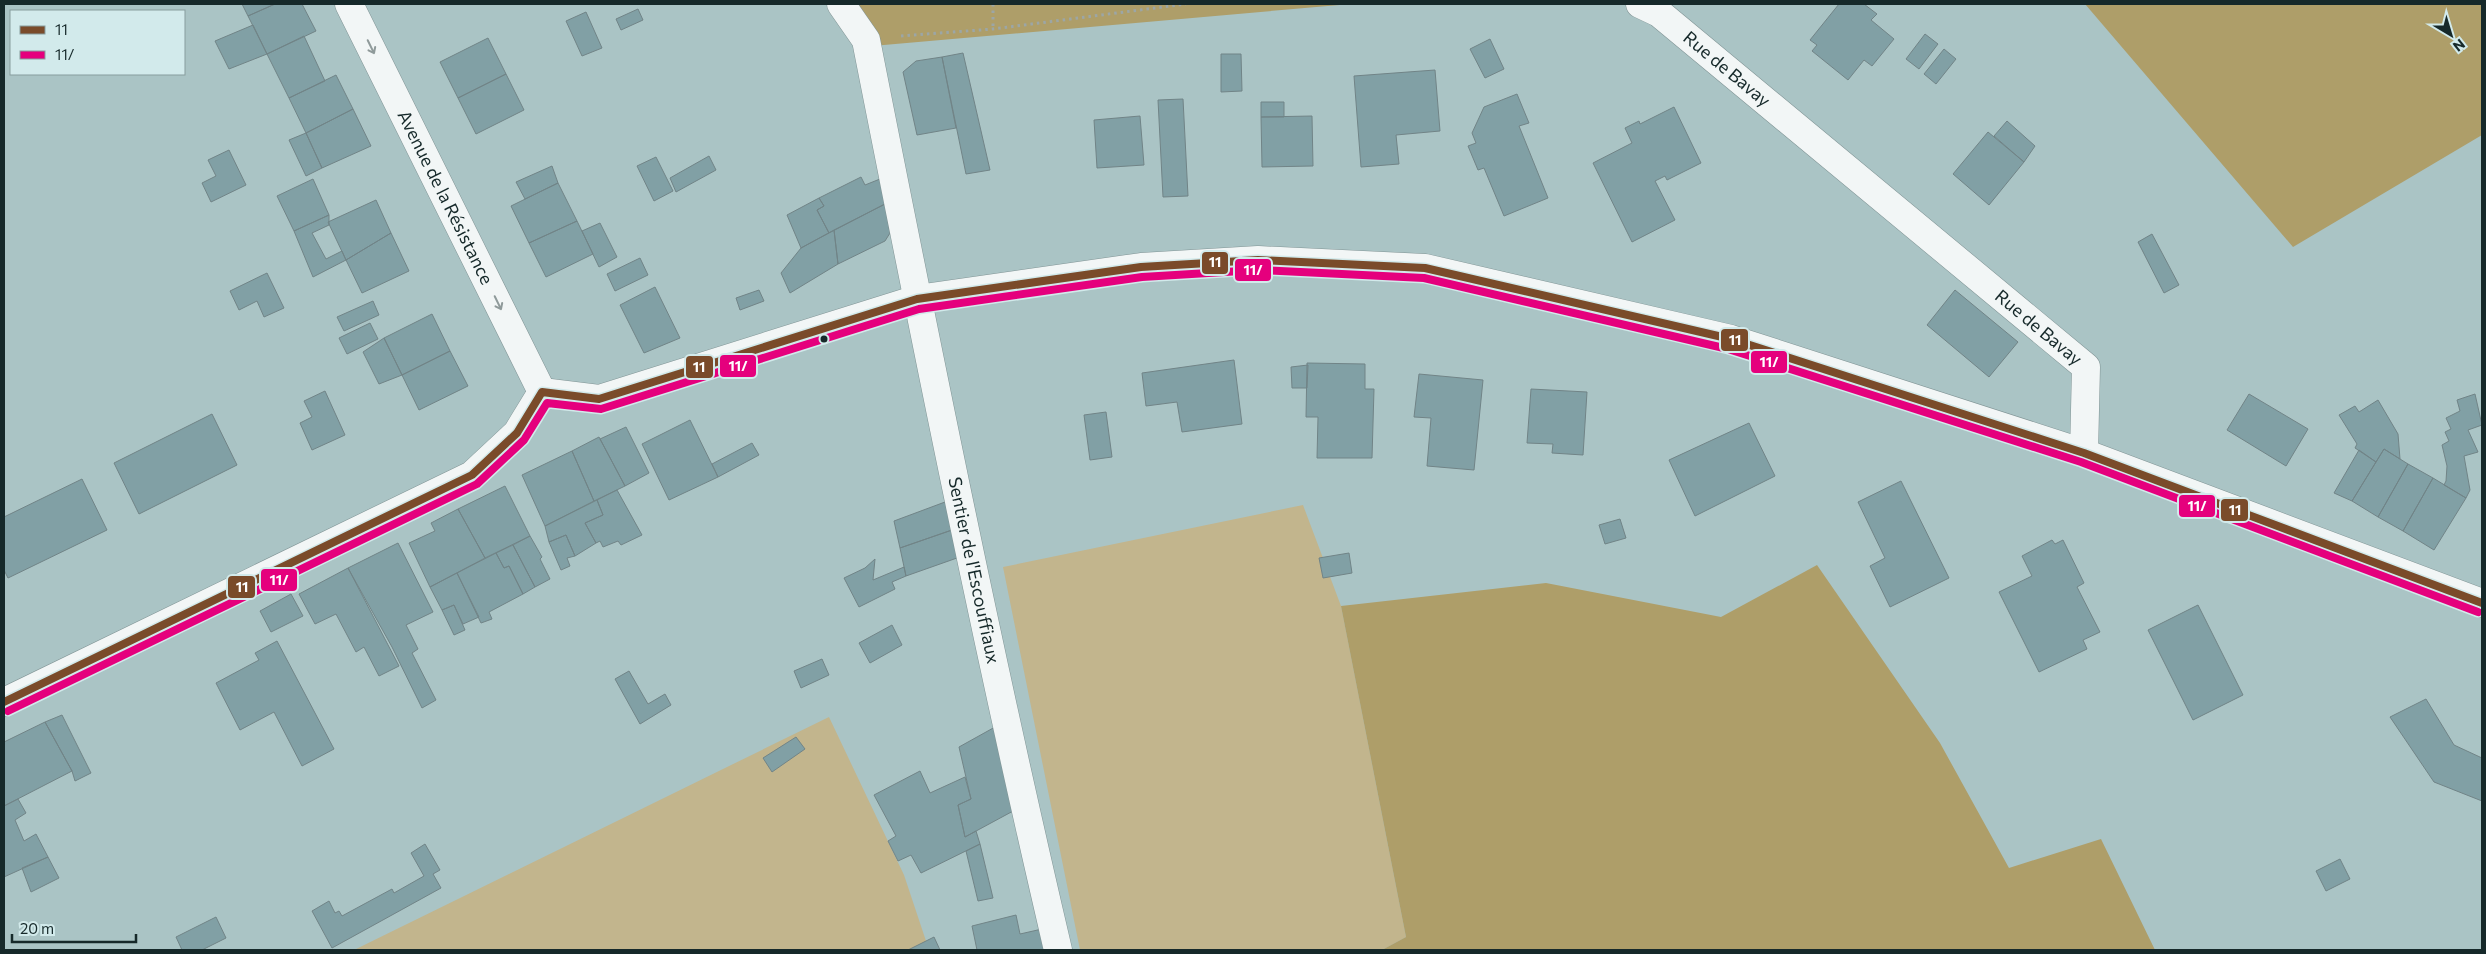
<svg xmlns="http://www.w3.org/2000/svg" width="2486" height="954" font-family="Commissioner,sans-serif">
<rect width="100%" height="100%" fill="#aac4c5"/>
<path fill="#c2b58d" d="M1303,505L1341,606L1406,937L1382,950H1080L1003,567Z
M829,717L904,875L929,950H354Z"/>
<path fill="#ae9e69" d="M834,4H1351L861,47Z
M2085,4H2482V135L2293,247Z
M1817,565L1940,743L2009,868L2101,839L2155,950H1382L1406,937L1341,606L1546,583L1721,617Z"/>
<path fill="#81a0a5" stroke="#718487" d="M242,4H275L248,16Z
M275,4H302L316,31L267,54L248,16Z
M1839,4H1864L1877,14L1871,20L1894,39L1872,66L1864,60L1848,80L1812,51L1817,45L1810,40Z
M638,9L643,20L621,30L616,19Z
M586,12L602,48L582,56L566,21Z
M253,25L267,54L229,69L215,41Z
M1925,34L1938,44L1919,69L1906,59Z
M304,36L325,81L289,98L267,54Z
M488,38L506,74L458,98L440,62Z
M1490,39L1504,69L1485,78L1470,49Z
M1944,49L1956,59L1936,84L1924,74Z
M963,53L990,170L966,174L942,57Z
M1221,54H1241L1242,91L1221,92Z
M942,57L956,128L917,135L903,72L916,61Z
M1435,70L1440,131L1396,135L1399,164L1361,167L1354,76Z
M506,74L524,110L476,134L458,98Z
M336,75L353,109L306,133L289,98Z
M1517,94L1529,123L1519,126L1548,198L1504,216L1484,168L1478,170L1468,146L1476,143L1472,133L1484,107Z
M1183,99L1188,196L1163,197L1158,100Z
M1261,102H1284V117H1261Z
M1674,107L1701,163L1667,180L1665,176L1655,181L1675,220L1632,242L1593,163L1632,143L1625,128L1639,121L1640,124Z
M353,109L371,146L322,168L306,133Z
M1140,116L1144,165L1097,168L1094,120Z
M1312,116L1313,166L1262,167L1261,117Z
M2007,121L2035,146L2024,162L1994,136Z
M1988,132L2024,162L1989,205L1953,174Z
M306,133L322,168L306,176L289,140Z
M229,150L246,185L211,202L202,183L216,176L208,160Z
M709,156L716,170L676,192L670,178Z
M656,157L673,191L654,201L637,166Z
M552,166L558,183L525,199L516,182Z
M861,177L865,185L880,179L885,204L829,233L817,210L824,206L819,198Z
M313,179L329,215L294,231L277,196Z
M558,183L577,221L529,243L511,206Z
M819,198L824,206L817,210L829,233L801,248L787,215Z
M376,200L391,233L346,260L328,222Z
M885,204L890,233L885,241L838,264L834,230Z
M329,215V225L312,233L326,259L342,251L346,260L313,277L294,231Z
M577,221L593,254L546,277L529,243Z
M600,223L617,257L599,267L582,231Z
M834,230L838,264L790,293L781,273L801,248Z
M391,233L409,271L362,293L346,260Z
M2152,234L2179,285L2164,293L2138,242Z
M640,258L648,275L615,291L607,274Z
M267,273L284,308L264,317L257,301L239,310L230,291Z
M655,287L680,338L644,353L620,305Z
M759,290L764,301L740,310L736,298Z
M1955,290L2018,342L1989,377L1927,325Z
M373,301L379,315L344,331L337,317Z
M432,314L450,351L402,375L384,338Z
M370,323L378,339L347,354L339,338Z
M384,338L402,375L379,384L363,352Z
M450,351L468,386L419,410L402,375Z
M1234,360L1242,424L1182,432L1177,402L1146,406L1142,373Z
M1307,363L1365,364V389H1374L1372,458H1317L1318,417H1306Z
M1308,365L1307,388H1292L1291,367Z
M1419,374L1483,380L1474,470L1427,466L1431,418L1414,417Z
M1531,389L1587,392L1583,455L1552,453L1553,444L1527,443Z
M325,391L345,435L312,450L300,423L312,417L304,401Z
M2249,394L2308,429L2286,466L2227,430Z
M2475,394L2482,425L2468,430L2478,452L2464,456L2470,490L2466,498L2444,485L2446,481L2447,466L2442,445L2449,441L2445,432L2451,429L2446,418L2460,411L2457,400Z
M2378,400L2398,434L2400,459L2384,449L2376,462L2355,448L2357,444L2339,415L2355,406L2359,412Z
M1106,412L1112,457L1090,460L1084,415Z
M212,414L237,465L139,514L114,463Z
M690,420L718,477L669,500L642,444Z
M1749,423L1775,476L1695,516L1669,460Z
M626,427L649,473L625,486L600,439Z
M599,437L625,486L594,501L572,451Z
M752,443L759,455L718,477L712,464Z
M2384,449L2408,464L2378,517L2352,501Z
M2359,450L2376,462L2352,501L2334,493Z
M572,451L594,501L545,526L522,475Z
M2408,464L2433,478L2403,531L2378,517Z
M2433,478L2466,498L2434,550L2403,531Z
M82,479L107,530L8,578L4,570V517Z
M1901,481L1949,578L1890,607L1870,566L1885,558L1858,502Z
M505,486L530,536L485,558L458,509Z
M617,490L642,535L621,545L618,541L603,547L600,541L596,543L585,523L603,515L597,500Z
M597,500L603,515L585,523L596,543L575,556L566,535L549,542L545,526Z
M945,502L952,530L900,548L894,521Z
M458,509L485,558L430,587L409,543L435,531L431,523Z
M1620,519L1626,538L1605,544L1599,525Z
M952,530L957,558L906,576L900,548Z
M566,535L575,556L567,558L570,566L561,570L549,542Z
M530,536L542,557L540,559L550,579L535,587L513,545Z
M2052,540L2055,544L2063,540L2084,583L2077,587L2100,632L2083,640L2087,649L2039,672L1999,592L2032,576L2022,556Z
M398,543L433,612L406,625L418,649L412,653L436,700L422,708L392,647L348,568Z
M513,545L535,587L523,594L509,566L504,568L496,553Z
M496,553L504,568L509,566L523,594L489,612L492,619L481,623L457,573Z
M1349,553L1352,573L1323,578L1319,558Z
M875,559L873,580L904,567L906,576L892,582L895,589L859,607L844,578L865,568Z
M348,568L399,666L379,676L364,647L356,652L336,614L315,624L299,594Z
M457,573L479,617L463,624L454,605L442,610L430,587Z
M291,594L303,616L271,632L260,611Z
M454,605L465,630L454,635L442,610Z
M2198,605L2243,695L2193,720L2148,630Z
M892,625L902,645L870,663L859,643Z
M277,641L334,749L302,766L274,712L240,730L216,683L259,660L255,653Z
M822,659L829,675L801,688L794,671Z
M629,671L648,704L665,694L671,705L640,724L615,679Z
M2426,699L2454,745L2482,758V801L2434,782L2390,717Z
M62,715L91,773L75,781L72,771L45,722Z
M45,722L72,771L4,806V742Z
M995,727L1015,810L965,837L958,805L971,799L959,747Z
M796,737L805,749L772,772L763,758Z
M920,771L930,793L965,777L971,799L958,805L965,837L976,831L980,844L921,873L911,855L898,861L888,841L896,836L874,795Z
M18,799L26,813L15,820L24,841L36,834L48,857L4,877V806Z
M425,844L440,870L433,874L441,888L332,948L312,911L329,901L335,913L339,911L342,916L392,889L394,893L424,876L411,853Z
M980,844L993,898L978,901L966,851Z
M48,857L59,878L31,892L22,868Z
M2340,859L2350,879L2326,891L2316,871Z
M1016,915L1020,934L1042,929L1046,950H977L972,926Z
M216,917L226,938L202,950H182L176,937Z
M934,937L940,950H908Z"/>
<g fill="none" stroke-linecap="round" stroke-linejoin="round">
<defs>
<g id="minor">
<path id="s1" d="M349,4L542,392"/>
<path id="s2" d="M841,4L866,40C926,344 987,648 1058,950"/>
<path id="s3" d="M1640,4L1659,13L2086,367L2084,453"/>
<path d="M4,702L472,475L517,433L542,392L599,399L917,299L1141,267L1258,260L1425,268L1731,339L2084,453L2482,603"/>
</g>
</defs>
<use href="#minor" stroke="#809495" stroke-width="29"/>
<path stroke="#9ca6a6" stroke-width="3" stroke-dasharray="2.5 4" stroke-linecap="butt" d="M993,4V29
M901,36L993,29L1186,4"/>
<use href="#minor" stroke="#f2f6f6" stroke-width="28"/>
<defs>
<path id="bus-1" d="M4,702L472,475L517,433L542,392L599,399L917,299L1141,267L1258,260L1425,268L1731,339L2084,453L2482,603"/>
<path id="bus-2" d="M8,711L477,484L524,440L547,403L601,409L919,309L1142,277L1258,270L1424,278L1728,349L2081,462L2478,612"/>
</defs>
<use href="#bus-1" stroke="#d2eaeb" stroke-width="11"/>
<use href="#bus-2" stroke="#d2eaeb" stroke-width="11"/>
<use href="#bus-1" stroke="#7a4b2a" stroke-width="8"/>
<use href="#bus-2" stroke="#e5007d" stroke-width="8"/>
</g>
<defs><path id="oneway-shaft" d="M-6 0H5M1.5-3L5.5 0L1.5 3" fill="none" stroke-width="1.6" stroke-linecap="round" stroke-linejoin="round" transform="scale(1.25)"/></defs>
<g stroke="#8f9a9a">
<use href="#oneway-shaft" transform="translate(371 47) rotate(64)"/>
<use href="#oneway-shaft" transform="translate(498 303) rotate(64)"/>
</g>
<circle fill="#16292a" stroke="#d2eaeb" stroke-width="2" cx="824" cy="339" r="4.5"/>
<g text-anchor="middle" stroke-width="4.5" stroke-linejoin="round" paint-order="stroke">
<g font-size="18" fill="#16292a" stroke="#d2eaeb">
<text dy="6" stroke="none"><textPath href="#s3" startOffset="109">Rue de Bavay</textPath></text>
<text dy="6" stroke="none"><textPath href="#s1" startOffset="216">Avenue de la Résistance</textPath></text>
<text dy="6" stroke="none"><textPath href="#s3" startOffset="514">Rue de Bavay</textPath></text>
<text dy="6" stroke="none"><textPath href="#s2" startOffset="585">Sentier de l'Escouffiaux</textPath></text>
</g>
</g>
<g stroke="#d2eaeb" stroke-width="2">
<rect x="1201" y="251" width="28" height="24" rx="5" fill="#7a4b2a"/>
<rect x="1234" y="258" width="38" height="24" rx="5" fill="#e5007d"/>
<rect x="1720" y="328" width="29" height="24" rx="5" fill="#7a4b2a"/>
<rect x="1750" y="350" width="38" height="24" rx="5" fill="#e5007d"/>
<rect x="719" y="354" width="38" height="24" rx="5" fill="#e5007d"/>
<rect x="685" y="355" width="29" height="24" rx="5" fill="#7a4b2a"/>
<rect x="2178" y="494" width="38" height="24" rx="5" fill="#e5007d"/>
<rect x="2220" y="498" width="29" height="24" rx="5" fill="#7a4b2a"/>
<rect x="260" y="568" width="38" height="24" rx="5" fill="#e5007d"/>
<rect x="227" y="575" width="29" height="24" rx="5" fill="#7a4b2a"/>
</g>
<g font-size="14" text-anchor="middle" font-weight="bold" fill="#fff">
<text x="1215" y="267">11</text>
<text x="1253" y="275">11/</text>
<text x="1735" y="345">11</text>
<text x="1769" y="367">11/</text>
<text x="738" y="371">11/</text>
<text x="699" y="372">11</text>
<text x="2197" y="511">11/</text>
<text x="2235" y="515">11</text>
<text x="279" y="585">11/</text>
<text x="242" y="592">11</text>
</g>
<rect width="2486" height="954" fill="none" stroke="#16292a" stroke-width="10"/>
<rect x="10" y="10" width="175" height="65" fill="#d2eaeb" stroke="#879d9e"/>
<rect x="20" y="26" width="25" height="8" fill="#7a4b2a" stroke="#879d9e"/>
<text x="55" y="35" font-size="15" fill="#16292a">11</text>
<rect x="20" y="51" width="25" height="8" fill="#e5007d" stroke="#879d9e"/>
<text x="55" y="60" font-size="15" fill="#16292a">11/</text>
<g transform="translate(2451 35) rotate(142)" stroke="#d2eaeb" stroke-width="4" paint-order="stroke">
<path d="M0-4L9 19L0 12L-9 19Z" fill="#16292a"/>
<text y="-8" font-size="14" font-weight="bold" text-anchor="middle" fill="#16292a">N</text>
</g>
<path d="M12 934v8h124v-8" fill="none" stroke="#16292a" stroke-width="2.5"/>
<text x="20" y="934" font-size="15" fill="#16292a" stroke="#d2eaeb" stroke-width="4" paint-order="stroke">20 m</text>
</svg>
